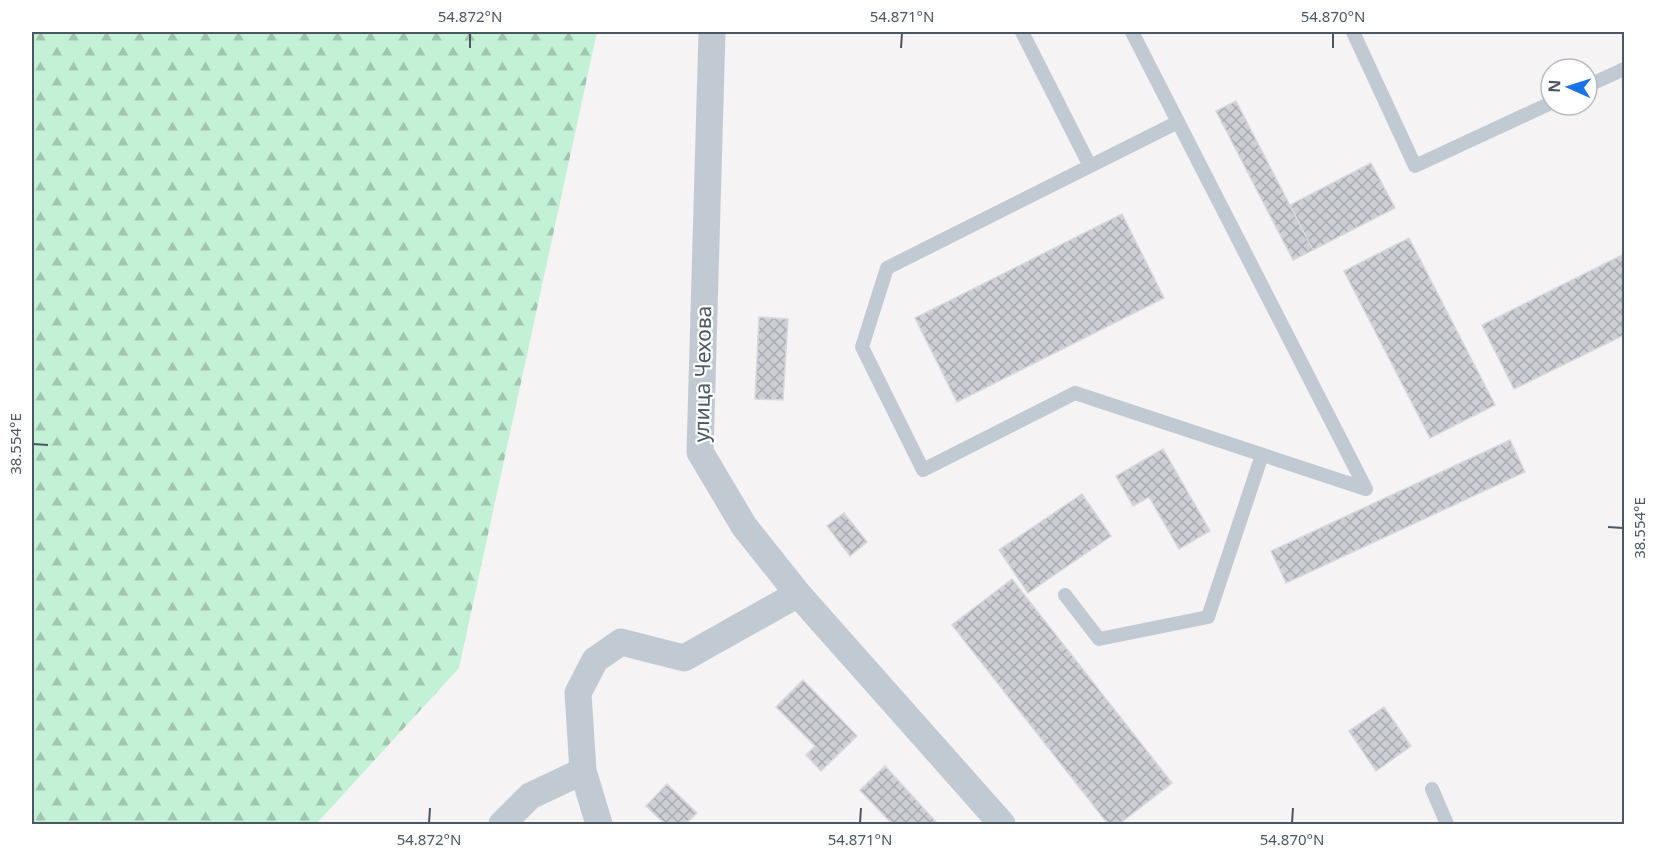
<svg xmlns="http://www.w3.org/2000/svg" width="1656" height="856" font-family="'Noto Sans',sans-serif">
<defs>
<pattern id="forest-firs" width="22" height="20" patternUnits="userSpaceOnUse" patternTransform="scale(1.5)"><rect width="22" height="20" fill="#c3f1d5"/><path d="M5 1l3.5 6h-7zM16 11l3.5 6h-7z" fill="#a0c6b0"/></pattern>
<pattern id="building-cross-hatch" width="8" height="8" patternUnits="userSpaceOnUse" patternTransform="scale(1.5)"><rect width="8" height="8" fill="#cdcfd5"/><path d="M0 0l8 8M0 8l8-8" fill="none" stroke="#a8abb0"/></pattern>
</defs>
<rect width="100%" height="100%" fill="#f5f3f3"/>
<path fill="url(#forest-firs)" d="M32,32H597L459,668L316,824H32Z"/>
<path fill="url(#building-cross-hatch)" stroke="#d7d9de" stroke-width="1.5" d="M1236,101L1313,250L1293,260L1216,111Z
M1371,163L1395,208L1313,250L1290,205Z
M1122,214L1164,298L957,402L915,318Z
M1409,238L1495,405L1430,438L1344,271Z
M1624,254V335L1514,389L1482,325Z
M759,317L788,319L783,400L755,399Z
M1510,440L1525,472L1286,583L1271,551Z
M1163,449L1210,531L1179,549L1149,497L1133,506L1116,476Z
M1082,494L1111,536L1028,593L999,550Z
M844,513L867,542L850,556L827,526Z
M1012,579L1172,783L1119,824H1108L952,625Z
M803,680L857,736L821,771L806,755L815,746L776,707Z
M1384,707L1411,746L1376,771L1349,731Z
M885,766L938,824H892L860,790Z
M667,784L697,813L685,824H665L646,806Z"/>
<g fill="none" stroke-linecap="round" stroke-linejoin="round">
<path stroke="#c1cad2" stroke-width="14" d="M1022,32L1090,166
M1132,32L1366,489L1075,393L923,470L862,347L887,268L1178,122
M1353,32L1415,166L1551,103
M1587,86L1624,69
M1065,595L1099,639L1208,617L1262,455
M1432,789L1447,824"/>
<path stroke="#c1cad2" stroke-width="27" d="M712,32L700,452L744,526L798,594L1002,824
M502,824L530,796L583,771
M599,824L583,771L578,693L595,660L621,642L684,658L798,594"/>
</g>
<path fill="none" stroke="#4a5661" stroke-width="2" d="M470,48V33M901,48L902,33M1333,48V33M33,444L48,445M1608,527L1623,528M429,823L430,808M860,823L861,808M1292,823L1293,808"/>
<g text-anchor="middle" stroke-width="4.5" stroke-linejoin="round" paint-order="stroke">
<g font-size="21" fill="#4a5661" stroke="#fff">
<text transform="translate(703 374) rotate(-89)" y="7">улица Чехова</text>
</g>
</g>
<rect width="1656" height="856" fill="none" stroke="#ffffff" stroke-width="66"/>
<g transform="translate(1569 87) rotate(273)"><circle r="28" fill="#ffffff" stroke="#b7bbc0" stroke-width="1.5"/>
<path d="M0-4.5L10 22L0 15L-10 22Z" fill="#1a73e8"/>
<text y="-9" font-size="16" font-weight="bold" text-anchor="middle" fill="#4a5661">N</text>
</g>
<rect x="33" y="33" width="1590" height="790" fill="none" stroke="#4a5661" stroke-width="2"/>
<g font-size="15" text-anchor="middle" fill="#4a5661">
<text x="470" y="22">54.872°N</text>
<text x="902" y="22">54.871°N</text>
<text x="1333" y="22">54.870°N</text>
<text transform="translate(16 444) rotate(-90)" y="5">38.554°E</text>
<text transform="translate(1640 528) rotate(-90)" y="5">38.554°E</text>
<text x="429" y="845">54.872°N</text>
<text x="860" y="845">54.871°N</text>
<text x="1292" y="845">54.870°N</text>
</g>
</svg>
